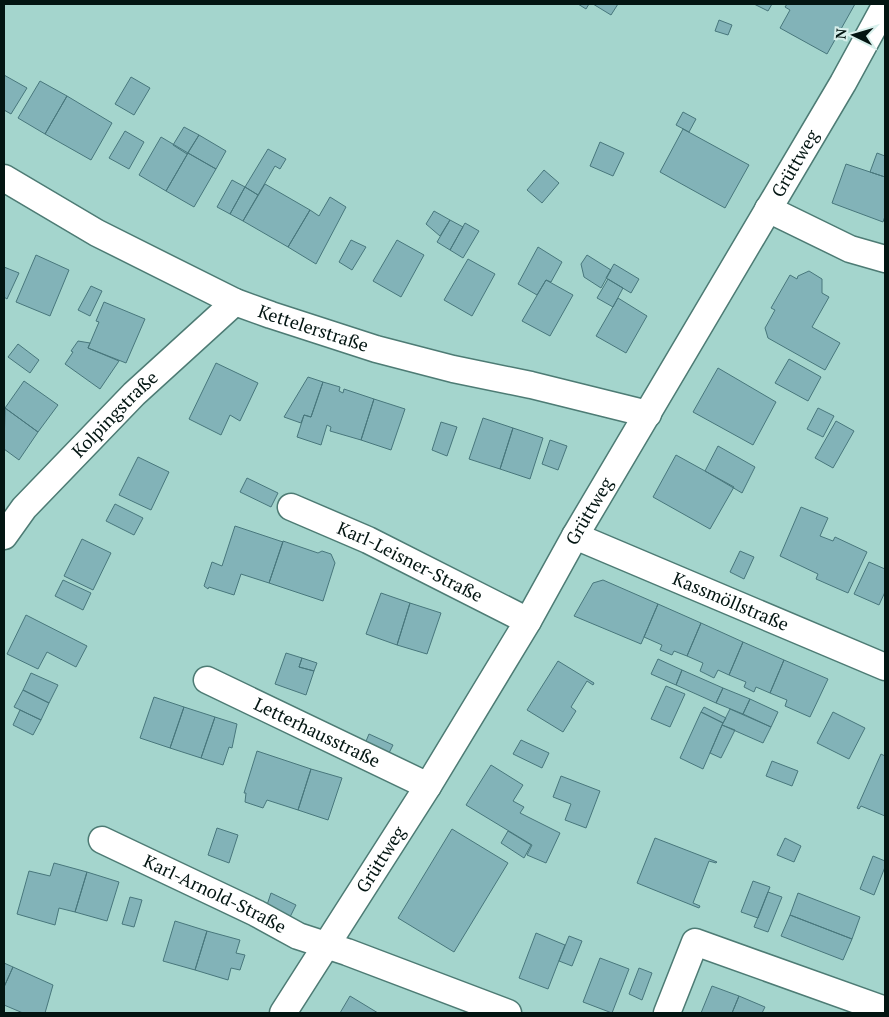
<svg xmlns="http://www.w3.org/2000/svg" width="889" height="1017" font-family="'PT Serif',serif">
<rect width="100%" height="100%" fill="#a4d5cd"/>
<path fill="#82b3b8" stroke="#48777c" d="M578,4H589L586,9Z
M593,4H618L611,15Z
M754,4H772L768,11Z
M787,4H855L827,54L780,28L790,10L785,7Z
M719,20L732,25L728,35L715,31Z
M4,75L27,88L11,114L4,110Z
M131,77L150,88L134,115L115,104Z
M40,81L67,96L45,134L18,118Z
M67,96L112,123L91,160L45,134Z
M683,112L696,119L689,132L676,125Z
M184,127L199,135L187,154L173,145Z
M683,129L749,165L725,208L660,172Z
M125,131L144,142L129,169L109,158Z
M199,135L226,151L216,169L188,153Z
M161,137L188,153L166,191L139,175Z
M600,142L624,153L613,176L590,166Z
M268,149L286,159L280,169L275,166L258,195L245,187Z
M188,153L216,169L194,207L166,191Z
M877,153L885,156V177L870,172Z
M846,164L885,177V216L883,222L832,203Z
M544,170L559,183L542,203L527,190Z
M232,180L245,187L230,214L217,207Z
M265,184L310,210L288,247L243,221Z
M245,187L258,195L243,221L230,214Z
M330,197L346,207L316,264L288,247L310,210L319,216Z
M434,211L450,220L440,236L426,224Z
M450,220L463,227L450,250L437,242Z
M465,223L479,231L463,258L450,250Z
M351,240L366,247L352,270L339,262Z
M397,240L424,255L401,297L373,281Z
M538,247L562,262L551,282L546,280L537,295L518,284Z
M36,255L69,270L50,316L16,302Z
M587,255L611,270L601,288L584,277L581,264Z
M468,259L495,274L472,316L444,300Z
M614,264L639,279L631,293L606,278Z
M4,267L19,273L7,299L4,297Z
M809,271L822,279V293L829,297L812,327L840,343L825,370L768,338L765,328L775,310L771,308L790,275L797,279L798,276Z
M608,279L623,288L613,307L597,298Z
M546,280L573,295L550,336L522,321Z
M91,286L102,291L90,316L78,310Z
M618,298L647,316L626,353L596,336Z
M104,302L145,319L126,363L88,348L99,322L96,321Z
M78,341L90,343L88,348L119,361L100,389L65,364L73,352L71,351Z
M18,344L39,360L30,373L8,357Z
M789,359L821,377L808,401L775,383Z
M216,363L258,383L240,421L230,415L221,435L189,419Z
M718,368L776,402L753,445L693,412Z
M308,377L323,382L311,417L304,415L301,423L284,417Z
M24,381L58,405L38,432L5,408Z
M323,382L340,387L339,391L343,393L344,389L374,399L361,440L330,431L331,427L327,425L321,445L297,437L304,415L311,417Z
M374,399L405,409L391,450L361,440Z
M5,408L38,432L19,460L4,449Z
M818,408L834,416L823,437L807,429Z
M483,418L513,428L500,469L469,459Z
M836,421L854,431L833,468L815,458Z
M441,422L457,427L447,456L432,450Z
M513,428L543,438L530,479L500,469Z
M550,440L567,446L558,470L542,464Z
M718,446L755,467L742,493L705,471Z
M676,455L734,487L710,529L653,497Z
M138,457L169,472L151,510L119,495Z
M247,478L278,493L271,507L240,492Z
M115,504L143,518L134,535L106,521Z
M801,507L828,518L820,536L833,541L835,537L867,552L848,593L816,579L818,574L780,556Z
M235,526L283,542L269,583L241,574L234,595L209,587L208,589L204,586L212,562L222,566Z
M82,539L111,553L93,590L64,576Z
M283,541L318,553L322,551L331,554L335,563L323,601L269,583Z
M740,551L754,557L744,579L730,572Z
M869,562L885,569V592L879,605L854,594Z
M63,580L91,593L83,610L55,596Z
M603,580L658,604L641,644L574,616L593,583Z
M381,593L410,603L397,645L366,634Z
M410,603L441,613L427,654L397,645Z
M658,604L701,623L687,656L674,651L672,655L660,650L662,645L644,637Z
M26,615L87,646L76,667L47,652L38,669L7,654Z
M701,623L743,642L729,675L718,670L714,678L700,671L703,663L687,656Z
M743,642L784,660L770,693L756,687L754,692L744,687L746,682L729,675Z
M286,653L302,658L299,667L314,671L306,695L275,684Z
M302,658L317,663L314,671L299,667Z
M658,659L682,670L676,685L651,674Z
M784,660L828,679L810,717L785,706L787,700L770,693Z
M558,661L594,683L593,685L587,681L571,707L576,711L563,732L527,710Z
M682,670L723,688L716,703L676,685Z
M31,673L58,685L49,703L23,690Z
M666,686L685,694L670,727L651,719Z
M723,688L750,699L743,714L716,703Z
M23,690L49,703L41,720L14,707Z
M154,697L184,707L170,748L140,738Z
M750,699L778,712L771,727L743,714Z
M184,707L215,717L201,758L170,748Z
M704,707L726,718L723,723L701,712Z
M730,709L771,727L763,743L722,725Z
M20,710L41,720L33,735L13,725Z
M701,712L723,723L703,769L680,758Z
M833,712L865,728L849,759L817,743Z
M215,717L237,724L232,748L229,747L223,765L201,758Z
M722,725L735,730L721,758L710,753Z
M369,734L393,745L387,757L364,746Z
M521,740L549,753L542,768L513,754Z
M257,751L311,769L298,810L267,800L263,808L245,802L246,793H244Z
M881,754L885,756V816L861,806L859,809L857,808Z
M772,761L798,771L792,786L766,776Z
M491,765L523,785L513,801L524,807L520,813L560,833L546,863L527,855L532,845L466,805Z
M311,769L342,778L328,820L298,810Z
M561,776L600,791L586,828L565,820L571,804L553,797Z
M217,828L238,835L229,863L208,855Z
M452,829L508,863L454,952L398,918Z
M508,831L531,845L524,858L501,843Z
M655,838L717,862L716,863L709,861L693,903L700,906L699,908L637,883Z
M785,838L801,846L794,862L777,855Z
M873,856L885,861V867L874,895L860,889Z
M54,863L87,872L75,912L59,908L55,925L17,914L29,871L50,876Z
M87,872L119,882L107,921L75,912Z
M753,881L770,887L758,918L741,912Z
M768,892L782,897L768,932L754,927Z
M271,893L296,905L289,919L266,908Z
M798,893L860,917L852,939L790,915Z
M130,897L142,900L134,927L122,924Z
M790,915L852,939L843,960L781,936Z
M175,921L207,931L195,970L163,961Z
M207,931L240,940L236,953L245,955L240,970L231,968L228,980L195,970Z
M536,933L565,945L548,989L519,978Z
M569,936L582,941L572,966L559,961Z
M600,958L629,969L612,1013L583,1002Z
M4,963L13,967L4,987Z
M13,967L53,985L45,1013H23L4,1005V987Z
M639,968L652,973L642,1000L629,994Z
M712,986L739,996L732,1013H701Z
M350,996L378,1013H340Z
M739,996L765,1007L762,1013H732Z"/>
<g fill="none" stroke-linecap="round" stroke-linejoin="round">
<defs>
<g id="street">
<path id="s1" d="M4,178L97,233L235,302L271,315L376,349L453,369L531,385L648,414"/>
<path d="M768,209L850,249L885,259"/>
<path id="s2" d="M291,507L368,540L528,621"/>
<path id="s3" d="M4,536L24,508L134,394L235,302"/>
<path id="s4" d="M575,536L885,667"/>
<path id="s5" d="M207,680L428,786"/>
<path id="s6" d="M102,840L256,913L298,936L347,952L508,1013"/>
<path id="s7" d="M283,1013L428,786L528,621L575,536L843,83L885,6"/>
<path d="M667,1013L695,942L885,1010"/>
</g>
</defs>
<use href="#street" stroke="#4d7b74" stroke-width="29"/>
<use href="#street" stroke="#fff" stroke-width="26"/>
</g>
<g text-anchor="middle" stroke-width="4" stroke-linejoin="round" paint-order="stroke">
<g font-size="18" fill="#031512" stroke="#d8f0ec">
<text dy="6" stroke="none"><textPath href="#s7" startOffset="992">Grüttweg</textPath></text>
<text dy="6" stroke="none"><textPath href="#s1" startOffset="345">Kettelerstraße</textPath></text>
<text dy="6" stroke="none"><textPath href="#s3" startOffset="165">Kolpingstraße</textPath></text>
<text dy="6" stroke="none"><textPath href="#s7" startOffset="588">Grüttweg</textPath></text>
<text dy="6" stroke="none"><textPath href="#s2" startOffset="131">Karl-Leisner-Straße</textPath></text>
<text dy="6" stroke="none"><textPath href="#s4" startOffset="169">Kassmöllstraße</textPath></text>
<text dy="6" stroke="none"><textPath href="#s5" startOffset="122">Letterhausstraße</textPath></text>
<text dy="6" stroke="none"><textPath href="#s7" startOffset="182">Grüttweg</textPath></text>
<text dy="6" stroke="none"><textPath href="#s6" startOffset="125">Karl-Arnold-Straße</textPath></text>
</g>
</g>
<rect width="889" height="1017" fill="none" stroke="#031512" stroke-width="10"/>
<g transform="translate(854 35) rotate(275)" stroke="#d8f0ec" stroke-width="4" paint-order="stroke">
<path d="M0-4L9 19L0 12L-9 19Z" fill="#031512"/>
<text y="-8" font-size="14" font-weight="bold" text-anchor="middle" fill="#031512">N</text>
</g>
</svg>
